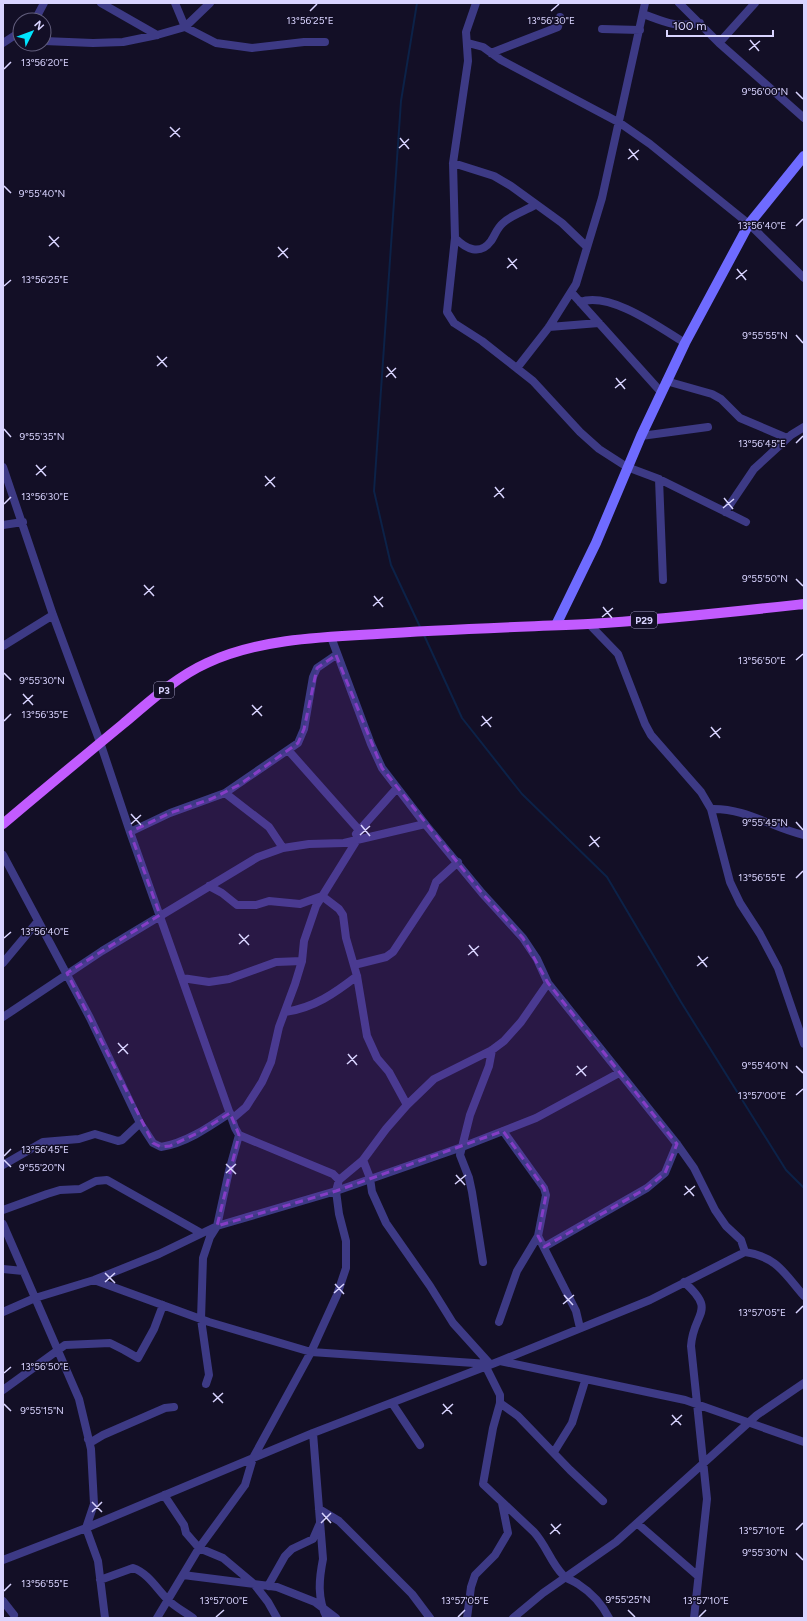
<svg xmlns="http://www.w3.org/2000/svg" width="807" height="1621" font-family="Figtree,sans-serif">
<rect width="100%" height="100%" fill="#130f26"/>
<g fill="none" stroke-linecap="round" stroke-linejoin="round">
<path stroke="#0c2248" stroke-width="2" d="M417,3L401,101L374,491L391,565L421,629
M424,635L462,718L522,794L607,877L681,1002L786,1170L804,1188"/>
<path stroke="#3d3a85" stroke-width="8" d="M101,3L157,35
M175,3L185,27L216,43L252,48L304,42H325
M476,3L466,32L468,61L453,163L455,238C466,249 480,256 491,241C495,235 497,228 503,223C511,215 525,211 535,205
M679,3L719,43L804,118
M643,14C665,22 675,28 700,23
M35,20L44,3
M602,29L640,30
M44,41L93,43L123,42L157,35L185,27L210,3
M3,43L20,32
M468,43L483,47L501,60L620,123L650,144L749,224L804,278
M719,43L755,3
M491,53L558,27L560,17
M453,163L494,176L511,186L562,223L587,247
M455,238L447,312L454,323L482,341L533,381L580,432L599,449L627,467L659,479L746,522
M571,292L661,392
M580,302C610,291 659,327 685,343
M549,327L599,323
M517,368L549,327L576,284L602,198L645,3
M666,381L712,394L721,399L740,418L787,438
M641,436L708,427
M3,467L53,615L100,742L130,832L235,1128L239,1135L333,1174L339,1180L336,1191L339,1214L346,1241V1268L337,1295L311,1352L253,1458L245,1485L199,1548L157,1618
M659,479L663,580
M725,512L754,469L791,435L804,427
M3,525L23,522
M589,624L618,654L645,724L651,735L701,792L711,809L730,882L740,903L760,934L778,968L804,1044
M3,646L53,615
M288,750L359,830
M225,793L269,827L283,848
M711,809C747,808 772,828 804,835
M130,832L170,813L225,793L298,743L304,729L313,677L317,668L336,655
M356,834L397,788
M3,855L90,1018L140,1123L153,1143L161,1147C186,1143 209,1127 230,1113
M209,886L222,893L237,905H256L269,901L300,904L322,896L339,909L343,915L346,938L357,976L367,1036L377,1058L389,1072L407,1105
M3,963L38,921
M354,965L386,957L393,952L432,893L436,882L458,862
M182,978L209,982L229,979L276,962L302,961
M285,1012C314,1008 335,993 357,976
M3,1017L102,951L258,857L283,848L309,844L344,843L425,824
M232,1119L246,1107L262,1082L271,1062L279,1027L295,984L302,961L304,941L316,906L357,840
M503,1131L544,1188L546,1195L538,1236L576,1311L580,1328
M363,1160L370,1178L372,1192L386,1223L430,1286L453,1323L490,1364
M3,1165L43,1142L79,1139L95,1134L118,1141L122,1140L140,1123
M339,1180L363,1160L386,1129L407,1105L434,1079L492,1050L504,1041L521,1022L548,983
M3,1210L47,1194L60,1190L80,1189L96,1181L107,1180L201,1233
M3,1224L79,1399L91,1449L94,1504L86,1528L98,1561L105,1618
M544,1247L647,1188L665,1173L677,1144
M745,1252C777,1257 784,1273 804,1296
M483,1262L472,1192L469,1178L460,1155L470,1115L489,1066L492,1050
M3,1269L23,1271
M94,1280L209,1322L311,1352L489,1364
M684,1282C718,1312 693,1312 691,1346L707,1499L694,1618
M3,1312L35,1298L94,1280L159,1254L217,1226L336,1191L462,1147L536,1118L619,1073
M499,1322L517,1271L538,1236
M500,1361L685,1400L804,1442
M486,1367L500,1395V1403L493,1428L483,1484L534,1532C546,1545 551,1563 563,1575C566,1579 574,1581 578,1584C592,1593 602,1604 609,1618
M206,1384L209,1375L201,1319L203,1258L210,1237L217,1226L229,1171L239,1135
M3,1390L65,1345L110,1343L124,1350L138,1358L154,1329L163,1305
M392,1403L420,1445
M500,1403L518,1416L570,1470L603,1501
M313,1433L323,1559C319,1579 317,1599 327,1618
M88,1439L93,1441L103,1435L165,1408L174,1407
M554,1452L572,1423L585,1381
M164,1495L184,1525L186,1533L199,1548L223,1558L254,1584L268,1602L277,1618
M319,1509L339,1521L412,1594L430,1618
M638,1524L698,1576
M3,1560L86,1528L313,1433L500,1361L650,1300L745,1252L741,1240L726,1226L715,1210L694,1168L677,1144L548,983L537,959L523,938L482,893L425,824L382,768L371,744L331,637
M183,1575L277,1587L315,1602L336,1618
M100,1580L133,1568C148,1573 157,1589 168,1600C175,1607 185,1612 193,1618
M268,1586L285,1556L292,1549L313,1539L320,1523
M3,1601L14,1615
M467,1618L471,1587L475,1575L495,1555L508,1533L502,1503
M513,1618L543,1593L616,1542L757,1415L804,1383"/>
<path stroke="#6f6bff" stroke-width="10" d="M556,625L596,543L641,436L685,343L749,224L804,156"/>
<path stroke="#c25bff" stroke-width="10" d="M3,824C43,790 83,757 123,724C149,702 176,677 207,663C259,639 320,637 377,634C447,629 518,627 588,624C661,620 732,612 804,604"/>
</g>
<path fill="#843dc5" fill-opacity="0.2" stroke="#843dc5" stroke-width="3" stroke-dasharray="8 5" stroke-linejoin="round" d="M336,655L382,768L482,893L523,938L548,983L677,1144L665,1173L647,1188L544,1247L538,1236L546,1195L544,1188L503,1131L336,1191L217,1226L239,1135L230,1113L198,1133L170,1146L161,1147L153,1143L67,973L160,915L130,832L170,813L211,799L239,785L298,743L304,729L317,668Z"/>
<path fill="none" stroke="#d9d4ff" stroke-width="1.5" d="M310,11L317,4M551,11L559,4M750,40L759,51M749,50L760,41M4,69L11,62M796,92L803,99M170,127L180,137M170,137L180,128M400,138L409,149M399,148L409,139M629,149L638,160M628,159L639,150M4,186L11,193M796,226L803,219M49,236L59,247M49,246L59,237M278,247L288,258M278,257L288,248M508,258L517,269M507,268L517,259M737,269L746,280M736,279L747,270M4,286L11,280M796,335L803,343M157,356L167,367M157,366L167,357M387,367L396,378M386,377L396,368M616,378L625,389M615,388L626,379M4,429L11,437M796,443L803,436M36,465L46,476M36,475L46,466M265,476L275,487M265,486L275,477M495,487L504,498M494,497L504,488M724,498L733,509M4,504L11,497M723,508L734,499M796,579L803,586M144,585L154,596M144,595L154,586M374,596L383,607M373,606L383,597M603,607L612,618M602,617L613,608M796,660L803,654M4,673L11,680M23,694L33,705M23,704L33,695M252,705L262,716M252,715L262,706M482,716L491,727M4,721L11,714M481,726L492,717M711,727L720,738M710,737L721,728M131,814L141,825M796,822L803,830M131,824L141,815M361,825L370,836M360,835L370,826M590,836L599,847M589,846L600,837M796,878L803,871M239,934L249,945M4,938L11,932M239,944L249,935M469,945L478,956M468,955L479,946M698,956L707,967M697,966L708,957M118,1043L128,1054M118,1053L128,1044M348,1054L357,1065M347,1064L357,1055M577,1066L586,1076M796,1066L803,1073M576,1075L587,1066M796,1095L803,1089M4,1156L11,1149M4,1160L11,1167M226,1164L236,1174M226,1173L236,1164M456,1175L465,1185M455,1184L466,1175M685,1186L694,1196M684,1195L695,1186M105,1273L115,1283M105,1282L115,1273M335,1284L344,1294M334,1293L344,1284M564,1295L573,1305M563,1304L574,1295M796,1313L803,1306M4,1373L11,1367M213,1393L223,1403M213,1402L223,1393M4,1404L11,1411M443,1404L452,1414M442,1414L453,1404M672,1415L681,1425M671,1425L682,1415M92,1502L102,1512M92,1512L102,1502M322,1513L331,1523M321,1523L331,1513M551,1524L560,1534M796,1530L803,1523M550,1534L561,1524M796,1553L803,1560M4,1591L11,1584M628,1610L635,1617M216,1617L224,1610M458,1617L465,1610M699,1617L706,1610"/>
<g text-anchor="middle" stroke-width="3" stroke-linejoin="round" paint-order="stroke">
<g fill="#130f26" stroke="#9e99be" stroke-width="1">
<rect x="631" y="612" width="26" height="16" rx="3"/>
<rect x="154" y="682" width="20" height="16" rx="3"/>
</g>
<g font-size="10" font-weight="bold" fill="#d9d4ff">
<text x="644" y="624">P29</text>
<text x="164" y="694">P3</text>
</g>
</g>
<g font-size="10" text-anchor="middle" fill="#d9d4ff" stroke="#130f26" stroke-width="3" stroke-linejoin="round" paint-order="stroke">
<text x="310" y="24">13°56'25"E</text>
<text x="551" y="24">13°56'30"E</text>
<text x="45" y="66">13°56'20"E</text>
<text x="765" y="95">9°56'00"N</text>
<text x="42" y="197">9°55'40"N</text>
<text x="762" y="229">13°56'40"E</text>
<text x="45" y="283">13°56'25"E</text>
<text x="765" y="339">9°55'55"N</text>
<text x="42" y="440">9°55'35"N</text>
<text x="762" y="447">13°56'45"E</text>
<text x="45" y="500">13°56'30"E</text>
<text x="765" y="582">9°55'50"N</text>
<text x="762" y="664">13°56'50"E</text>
<text x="42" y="684">9°55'30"N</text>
<text x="45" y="718">13°56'35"E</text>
<text x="765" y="826">9°55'45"N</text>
<text x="762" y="881">13°56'55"E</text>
<text x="45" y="935">13°56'40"E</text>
<text x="765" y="1069">9°55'40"N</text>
<text x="762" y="1099">13°57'00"E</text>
<text x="45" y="1153">13°56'45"E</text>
<text x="42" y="1171">9°55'20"N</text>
<text x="762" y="1316">13°57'05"E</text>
<text x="45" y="1370">13°56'50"E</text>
<text x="42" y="1414">9°55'15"N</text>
<text x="762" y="1534">13°57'10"E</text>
<text x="765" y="1556">9°55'30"N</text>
<text x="45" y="1587">13°56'55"E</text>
<text x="628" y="1603">9°55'25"N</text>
<text x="224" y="1604">13°57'00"E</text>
<text x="465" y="1604">13°57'05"E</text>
<text x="706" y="1604">13°57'10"E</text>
</g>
<rect width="807" height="1621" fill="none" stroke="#d9d4ff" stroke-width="8"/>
<g transform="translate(32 32) rotate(48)"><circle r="19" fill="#130f26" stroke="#625e7d"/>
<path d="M0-3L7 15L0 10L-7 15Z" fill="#00e5ff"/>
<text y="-6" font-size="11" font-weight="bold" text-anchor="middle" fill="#d9d4ff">N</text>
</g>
<path d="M667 30v6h106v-6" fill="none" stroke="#d9d4ff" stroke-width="2"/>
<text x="673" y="30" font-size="12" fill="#d9d4ff" stroke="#130f26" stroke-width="3" paint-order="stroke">100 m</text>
</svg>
